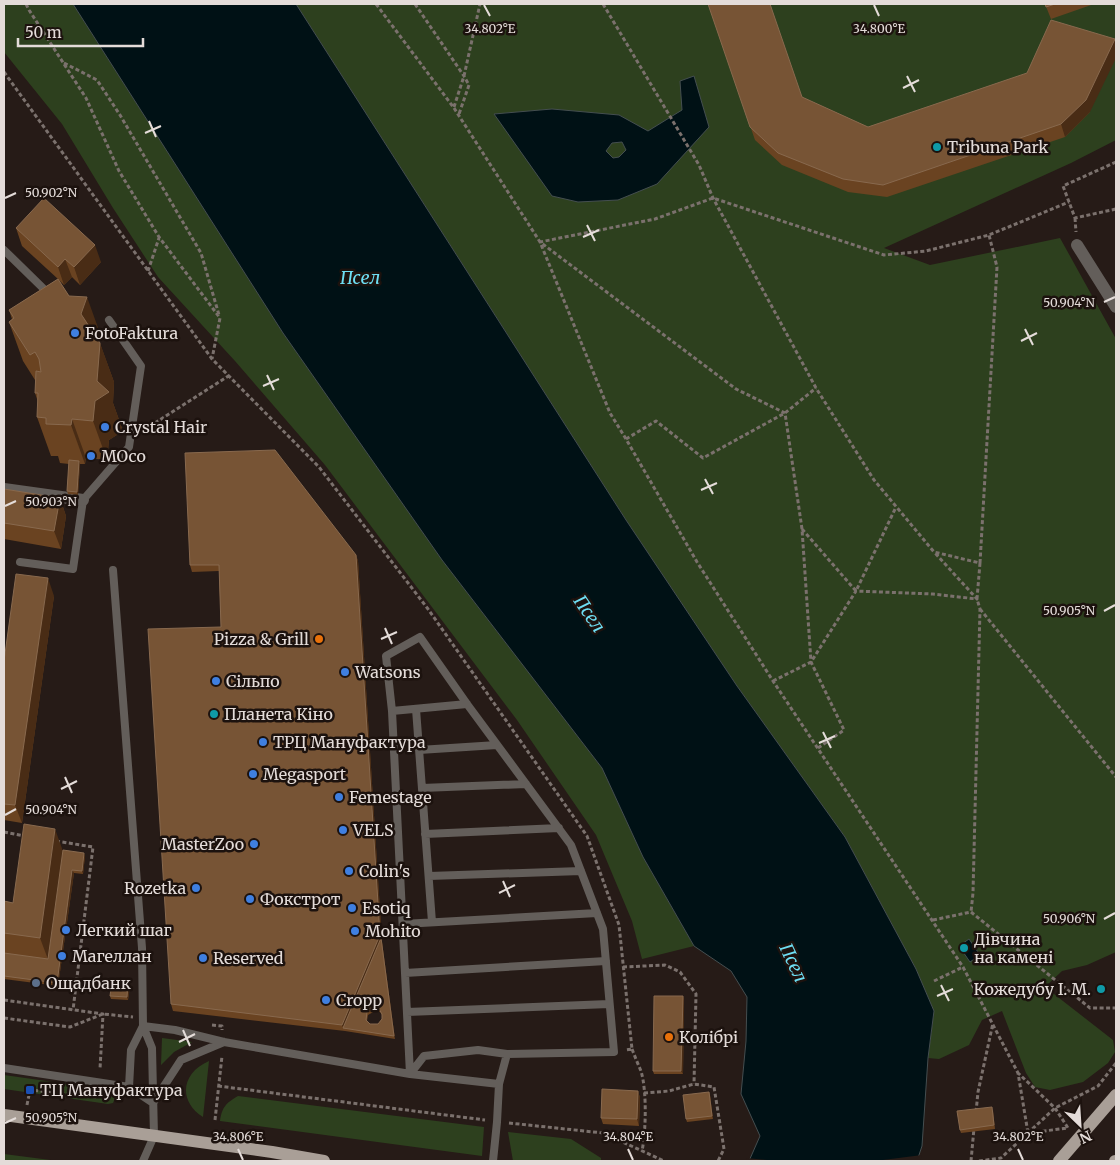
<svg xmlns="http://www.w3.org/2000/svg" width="1120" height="1165" font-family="Merriweather,serif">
<rect width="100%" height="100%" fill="#261b17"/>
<path fill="#2d401e" d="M4,4H73L283,333L442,560L602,768L643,857L694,946L642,959L632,921L596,835L517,720L325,465L235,361L158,277L113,208L62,124L4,52Z
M296,4H1116V140L1071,163L884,248L930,265L1060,238L1116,339V952L1087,965L1062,971L1045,987L1113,1040L1115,1052L1108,1063L1083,1082L1050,1090L1035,1087L1026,1073L1002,1011L982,1020L969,1045L939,1059L928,1058L934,1011L916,969L845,837L737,686L626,520Z
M162,1038L192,1042L174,1052L161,1065Z
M209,1061L203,1117C178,1101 181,1073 209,1061Z
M4,1075L110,1090L114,1093L115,1098L113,1103L108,1104L4,1089Z
M238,1096L484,1127L482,1156L220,1121C222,1107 226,1103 238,1096Z
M508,1132L571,1139L601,1158V1161H513Z
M4,1154L58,1161H4Z"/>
<path fill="#001115" stroke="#444e50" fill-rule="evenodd" d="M73,4H296L626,520L737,686L845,837L916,969L934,1011L928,1058L922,1146L917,1161H749L760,1136L741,1094L746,1041L747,997L731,971L694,946L643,857L602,768L442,560L283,333Z
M694,76L709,127L657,184L618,200L578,202L552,196L494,114L552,109L619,115L648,131L682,110L680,81ZM622,142L626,150L619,157L613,158L606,151L612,143Z
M969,939L980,955L970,962L959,946Z"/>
<path fill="#261b17" d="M922,1155L920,1161H875Z
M747,1158L767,1160L868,1161H746Z"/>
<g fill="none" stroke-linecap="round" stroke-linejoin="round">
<path stroke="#7b716d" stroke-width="3" stroke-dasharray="4 2.5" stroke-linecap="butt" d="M26,4L29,10L86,98L119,171L159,237L220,318L212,359
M376,4L454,108L540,242L610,413L626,439L697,562L773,681L963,967L1018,1073L1028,1133L1068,1128L1055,1108L1018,1073
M415,4L464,76L469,85L459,114
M603,4L699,165L713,198L816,388L874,480L934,552L980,563L977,599L980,609L973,893L971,912
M64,63L97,80L120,115L201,253L219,315
M4,72L212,359L319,467L428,609L587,836L619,925L632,1049L625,1050
M454,107L464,76L480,4
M1116,162L1063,186L1075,218L1116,209
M1075,218L1076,232
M148,271L159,238
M144,430L230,375
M626,439L656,421L703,458L785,413L816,388
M802,529L856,591L896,507
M980,563L997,267L989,235
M980,609L1116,777
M773,681L811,662L856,591L933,594L977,599L935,553
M818,748L844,730L811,662L802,529L785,413L736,389L540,242L655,219L713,198L884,255L926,251L989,235L1069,202
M4,832L25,836
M56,841L93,847L73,1010
M971,912L1090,1008H1116
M933,920L971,912
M623,967L665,965L680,972L696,994L694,1084
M934,981L963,967
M4,1000L103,1014L100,1069
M4,1018L70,1027L103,1014L133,1017
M212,1025L222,1026V1030
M632,1049C635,1057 638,1064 641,1071C647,1091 646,1131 642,1151
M218,1086L485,1120
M644,1093L669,1091L694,1084L714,1087L724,1149L718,1161
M27,1105L30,1090L96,1097
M976,1112L978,1092L993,1023
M215,1120L222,1056
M509,1123L603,1133L664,1161
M971,1161L974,1128
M979,1161L1001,1158L1055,1108L1098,1086L1116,1063"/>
<path stroke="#635e5a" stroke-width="8" d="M4,250L49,294
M20,562L73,569L83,500L129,447L141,366L109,320
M113,570L142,948L143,1026L131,1050L129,1087
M416,709L432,922
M392,711L467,704
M419,750L497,745
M422,788L526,784
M425,834L559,828
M429,876L581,871
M403,924L597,913
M405,973L606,961
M407,1012L609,1004
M143,1026L175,1030L224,1042L410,1074L424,1056L478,1050L507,1054L499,1084L497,1122L493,1161
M143,1026L152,1048L154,1136L143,1161
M4,1068L129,1087L153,1103
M499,1084L410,1074L392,711L386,656L420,637L467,704L571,845L603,929L614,1052L507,1054
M153,1103L181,1060L224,1042"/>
<path stroke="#635e5a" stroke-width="12" d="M1077,245L1116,307
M4,489L83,500"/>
<path stroke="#a99f97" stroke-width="12" d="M4,1115L272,1152L324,1161
M1059,1161L1116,1095
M1115,1161H1116"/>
</g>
<path fill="#6a4321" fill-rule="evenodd" d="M708,4L802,97L868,127L1090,112L1065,137L887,197L848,192L782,165L755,140Z
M1045,4H1094L1051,19Z
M16,228L101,262L80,285L72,277L64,285L58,279L69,296L101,336L99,341L114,382L113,403L123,431L109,440L107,460L86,458L85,464H80L78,495L68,494L67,491L69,464L60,463L58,456H51L37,417L38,402L35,393V380L23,361L9,322L12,319L9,310L58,279L22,246Z
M4,489L60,498L66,516L61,549L4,539Z
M356,555L358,561L382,942L395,1039L345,1031L173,1011L171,1004L221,627L219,571L192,572L190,565ZM375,1011L380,1012L382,1015V1019L378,1024H370L367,1021L368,1015Z
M54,596L22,823L4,820V661Z
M63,850L85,856L83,874L74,873L58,986L4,979V901L13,903Z
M128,983L130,986L128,1000L111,999L110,996Z
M683,996L684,1000L683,1074H654L653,1071Z
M638,1091L640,1098L639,1126L603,1124L601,1118Z
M709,1092L710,1095L713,1119L687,1122L686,1119Z
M993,1110L995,1129L961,1133L960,1130Z"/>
<path fill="#492c15" d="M1115,39L1116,42V58L1090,112L1065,137L1061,124Z
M95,245L101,262L80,285L74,267Z
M65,259L72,277L64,285L58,267Z
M87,297L101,336L95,353L81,314Z
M100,343L114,382L113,403L123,431L109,440L107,460L93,421Z
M72,419L86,458L85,464L71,425Z
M79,461L80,464L78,495L77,492Z
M60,498L66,516L61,549L54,531Z
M356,555L358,561L382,942L395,1039L394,1036L381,943L343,1028L342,1025Z
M48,578L54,596L22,823L15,805Z
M55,829L64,854L49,962L40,938Z
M84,853L85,856L83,874L82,871Z
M72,870L74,873L58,986L57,983Z
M128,983L130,986L128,1000L127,997Z
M683,996L684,1000L683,1074L681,1071Z
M638,1091L640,1098L639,1126L637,1119Z
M709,1092L710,1095L713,1119L712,1116Z"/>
<path fill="#775435" stroke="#88694e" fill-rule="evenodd" d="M708,4H770L802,97L868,127L1027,73L1051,20L1115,39L1086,100L1061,124L883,185L843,179L778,153L750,127Z
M1045,4H1055L1046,7Z
M44,198L95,245L74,267L65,259L58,267L16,228Z
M58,279L69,296L87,297L81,314L100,343L97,381L109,392L95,401L93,421L72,419L71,425L46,424V418L37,417L38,393H35L36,371L41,372L39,359L35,352L30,355L9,322L14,318L9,310Z
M275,450L356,555L380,935L342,1025L171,1004L148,629L221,627L219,565H190L185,453Z
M69,460L79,461L77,492L67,491Z
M4,489L60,498L54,531L4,523Z
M16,574L48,578L15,805L4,804V661Z
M24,824L55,829L40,938L4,933V901L13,903Z
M63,850L84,853L82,871L72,870L57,983L4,976V953L48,959Z
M381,938L394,1036L343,1028ZM374,1008L379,1009L382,1014V1019L378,1024H370L366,1020L367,1012Z
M112,981L128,983L127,997L110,996Z
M654,996H683L681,1071H653Z
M602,1089L638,1091L637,1119L601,1118Z
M709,1092L712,1116L686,1119L683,1095Z
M992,1107L994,1125L960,1130L957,1111Z"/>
<path fill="none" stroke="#e4dcd9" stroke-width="2" d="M484,5L490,16M874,5L879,16M907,76L915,92M903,88L919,80M149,121L156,137M145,133L161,126M5,198L16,193M587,225L595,241M583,237L599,230M1104,302L1115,297M1025,329L1033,345M1021,341L1037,333M267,375L274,390M263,386L279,379M705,479L713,494M701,490L717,483M5,506L16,501M1104,611L1115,605M385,628L392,644M381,639L397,632M823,732L831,748M819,743L835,736M65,777L72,793M61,789L77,781M5,815L16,809M503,881L510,897M499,893L515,885M1104,919L1115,913M941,985L949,1001M937,996L953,989M183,1030L190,1046M179,1042L195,1034M5,1123L16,1118M238,1149L243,1160M628,1149L633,1160M1018,1149L1023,1160"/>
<g fill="#0f9aa8" stroke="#1c120e" stroke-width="2">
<circle cx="937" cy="147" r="5"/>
<circle cx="214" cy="714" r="5"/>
<circle cx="964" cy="948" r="5"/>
<circle cx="1101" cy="989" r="5"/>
</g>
<g fill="#3f7fe0" stroke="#1c120e" stroke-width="2">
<circle cx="75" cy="333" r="5"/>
<circle cx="105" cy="427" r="5"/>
<circle cx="91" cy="456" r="5"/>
<circle cx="345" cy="672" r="5"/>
<circle cx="216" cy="681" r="5"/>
<circle cx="263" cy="742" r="5"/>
<circle cx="253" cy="774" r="5"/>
<circle cx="339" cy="797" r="5"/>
<circle cx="343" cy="830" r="5"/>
<circle cx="254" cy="844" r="5"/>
<circle cx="349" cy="871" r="5"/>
<circle cx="196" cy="888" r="5"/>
<circle cx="250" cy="899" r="5"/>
<circle cx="352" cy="908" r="5"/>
<circle cx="66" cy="930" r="5"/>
<circle cx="355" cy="931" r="5"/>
<circle cx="62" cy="956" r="5"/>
<circle cx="203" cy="958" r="5"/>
<circle cx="326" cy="1000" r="5"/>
</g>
<g fill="#e8710a" stroke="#1c120e" stroke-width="2">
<circle cx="319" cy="639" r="5"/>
<circle cx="669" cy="1037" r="5"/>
</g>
<circle fill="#5c6f8a" stroke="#1c120e" stroke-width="2" cx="36" cy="983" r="5"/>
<rect fill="#1a4fb4" stroke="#1c120e" stroke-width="2" x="25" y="1085" width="10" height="10" rx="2.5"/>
<g text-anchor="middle" stroke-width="5" stroke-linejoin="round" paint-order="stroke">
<g font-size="16" fill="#e4dcd9" stroke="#1c120e" text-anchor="start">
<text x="947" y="153">Tribuna Park</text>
<text x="85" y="339">FotoFaktura</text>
<text x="115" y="433">Crystal Hair</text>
<text x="101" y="462">MOco</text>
<text x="309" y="645" text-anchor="end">Pizza &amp; Grill</text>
<text x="355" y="678">Watsons</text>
<text x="226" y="687">Сільпо</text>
<text x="224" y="720">Планета Кіно</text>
<text x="273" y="748">ТРЦ Мануфактура</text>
<text x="263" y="780">Megasport</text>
<text x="349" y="803">Femestage</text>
<text x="353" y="836">VELS</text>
<text x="244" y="850" text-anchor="end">MasterZoo</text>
<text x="359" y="877">Colin's</text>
<text x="186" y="894" text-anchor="end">Rozetka</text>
<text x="260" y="905">Фокстрот</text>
<text x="362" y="914">Esotiq</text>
<text x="76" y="936">Легкий шаг</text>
<text x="365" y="937">Mohito</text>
<text x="974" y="945">Дівчина<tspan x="974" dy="18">на камені</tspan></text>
<text x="72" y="962">Магеллан</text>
<text x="213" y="964">Reserved</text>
<text x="46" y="989">Ощадбанк</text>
<text x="1091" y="995" text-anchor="end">Кожедубу І. М.</text>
<text x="336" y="1006">Cropp</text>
<text x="679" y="1043">Колібрі</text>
<text x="40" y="1096">ТЦ Мануфактура</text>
</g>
<g font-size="18" font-style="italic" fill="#6edef3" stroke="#1c120e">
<text x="360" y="284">Псел</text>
<text transform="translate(589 614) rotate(56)" y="6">Псел</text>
<text transform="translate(793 963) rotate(65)" y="6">Псел</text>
</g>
</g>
<g font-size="12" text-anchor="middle" fill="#e4dcd9" stroke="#1c120e" stroke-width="5" stroke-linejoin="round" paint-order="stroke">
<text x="490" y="33">34.802°E</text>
<text x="879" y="33">34.800°E</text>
<text x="51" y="197">50.902°N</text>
<text x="1069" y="307">50.904°N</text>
<text x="51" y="506">50.903°N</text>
<text x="1069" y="615">50.905°N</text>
<text x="51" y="814">50.904°N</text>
<text x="1069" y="923">50.906°N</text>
<text x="51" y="1122">50.905°N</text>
<text x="628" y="1141">34.804°E</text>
<text x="1018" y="1141">34.802°E</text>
<text x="238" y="1141">34.806°E</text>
</g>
<rect width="1120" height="1165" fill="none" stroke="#e4dcd9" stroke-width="10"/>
<g transform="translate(1080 1125) rotate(155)" stroke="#1c120e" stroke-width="4" paint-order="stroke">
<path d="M0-4L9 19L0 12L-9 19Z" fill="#e4dcd9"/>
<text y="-8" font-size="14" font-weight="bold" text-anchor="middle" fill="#e4dcd9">N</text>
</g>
<path d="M18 38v8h125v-8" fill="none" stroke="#e4dcd9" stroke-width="2.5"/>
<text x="25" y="38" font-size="15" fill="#e4dcd9" stroke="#1c120e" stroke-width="4" paint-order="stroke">50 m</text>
</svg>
